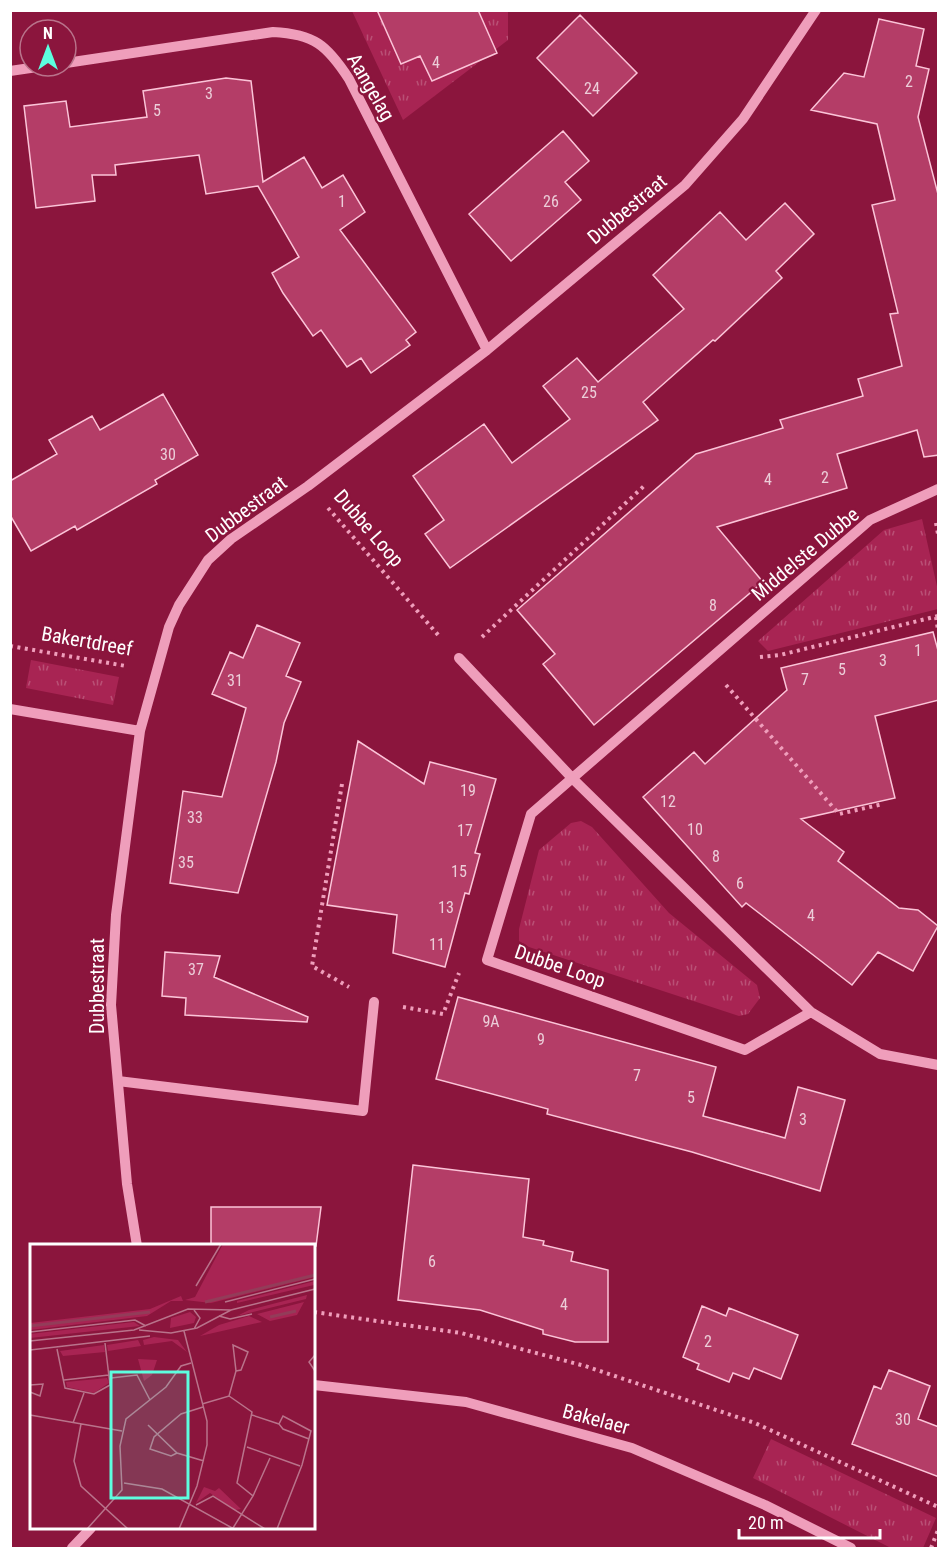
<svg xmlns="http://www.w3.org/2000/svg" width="949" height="1559" font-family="'Roboto Condensed',sans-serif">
<defs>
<pattern id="grass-tufts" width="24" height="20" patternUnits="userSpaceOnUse" patternTransform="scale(1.5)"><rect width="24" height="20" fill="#a82453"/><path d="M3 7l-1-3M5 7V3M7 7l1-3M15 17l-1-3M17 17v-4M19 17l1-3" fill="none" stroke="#b95075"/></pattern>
</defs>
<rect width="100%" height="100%" fill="#8b153d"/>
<path fill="url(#grass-tufts)" d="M352,11H508V40L403,120Z
M922,519L938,591V609L768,651L758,641L884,530Z
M31,660L119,677L113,705L26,688Z
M581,821L592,827L669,913L757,985L760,998L748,1014L739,1016L529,947L519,941V929L539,850L571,823Z
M771,1439L936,1518L923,1548H891L753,1478Z"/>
<path fill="#b43d67" stroke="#fbc4d8" stroke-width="1.5" d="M377,10H478L497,53L432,81L420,56L401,64Z
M580,15L637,73L593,116L537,58Z
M879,19L924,29L916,66L929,69L918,117L939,198V455L924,457L917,430L837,454L847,488L717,527L763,582L594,725L543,664L555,654L517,610L696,454L783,428L780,420L863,396L858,379L902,366L890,314L898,313L872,205L895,200L877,124L811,110L844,73L864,77Z
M226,78L251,81L263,182L304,157L322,188L343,175L365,212L340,230L416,332L406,340L410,345L371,373L361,358L347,367L321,330L313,336L283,293L272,273L299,257L258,186L206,194L199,155L115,165L116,175H92L95,201L36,208L24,106L66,101L70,127L147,117L143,91Z
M563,131L589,161L565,182L581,200L511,261L469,214Z
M785,203L814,234L776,271L782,278L715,341L713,340L643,402L658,420L450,568L425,534L444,520L413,476L484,424L512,463L570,419L543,386L577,358L598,382L684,309L653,275L720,212L746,240Z
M163,394L198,455L155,480L157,484L77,530L75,526L31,551L10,515V481L57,454L49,440L92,416L100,430Z
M257,625L300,643L286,676L301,682L284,723L276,762L238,893L170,883L183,791L222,797L246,708L212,694L230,652L243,658Z
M933,632L939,654V700L875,716L895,798L801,819L844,852L838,861L899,908L918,910L938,926L913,971L878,952L852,985L746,903L742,907L643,797L694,752L705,764L787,690L781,668Z
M358,741L424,784L430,762L496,779L475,853L480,854L469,894L465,893L445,967L393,953L397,915L327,905Z
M165,952L220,956L214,977L308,1017L307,1022L185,1015L186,998L162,996Z
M458,997L716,1067L703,1116L785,1138L798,1087L845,1100L820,1191L692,1152L547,1114L548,1109L436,1079Z
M413,1165L529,1179L523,1237L544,1241L543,1245L573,1252L571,1261L608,1270V1342H575L543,1334V1330L480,1310L398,1300Z
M211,1207H321L316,1246L211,1245Z
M702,1306L726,1316L729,1308L798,1335L781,1379L754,1368L749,1379L733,1373L729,1382L697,1369L699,1364L683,1357Z
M889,1370L930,1386L918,1419L939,1427V1477L852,1444L874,1386L881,1389Z"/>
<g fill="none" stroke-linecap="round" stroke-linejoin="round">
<path stroke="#ef9ebb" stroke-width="4" stroke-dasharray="3 4.5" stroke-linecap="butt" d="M328,508L439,636
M936,523L938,534
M936,617L938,630
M482,637L644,486
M10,646L126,666
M760,657L780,655L938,616
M726,685L839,814L883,804
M342,784L312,966L349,987
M403,1007L443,1014L459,973
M314,1312L461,1333L585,1366L755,1423L938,1507
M931,1548L938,1530"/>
<path stroke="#ef9ebb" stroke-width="10" d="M66,63L273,32C314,34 327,45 349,79L487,350
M10,71L44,66
M459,658L573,779L811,1012L880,1054L938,1065
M10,709L140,731
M811,1012L745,1050L487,960L531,814L870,520L938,489
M118,1081L363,1111L374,1002
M137,1246L127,1184L111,1005L116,915L140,731L169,627L179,605L208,560L231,539L308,486L487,350L685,185L743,119L816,10
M314,1385L466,1402L632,1448L765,1505L851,1548
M72,1548L91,1528"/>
</g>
<g text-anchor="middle" stroke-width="4.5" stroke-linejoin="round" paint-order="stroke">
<g font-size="16" fill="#ecced9">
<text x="436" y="68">4</text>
<text x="909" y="87">2</text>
<text x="592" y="94">24</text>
<text x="209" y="99">3</text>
<text x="157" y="116">5</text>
<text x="342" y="207">1</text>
<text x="551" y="207">26</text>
<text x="589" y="398">25</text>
<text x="168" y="460">30</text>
<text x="825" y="483">2</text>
<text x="768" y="485">4</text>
<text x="713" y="611">8</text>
<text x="918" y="656">1</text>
<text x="883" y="666">3</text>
<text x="842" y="675">5</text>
<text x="805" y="685">7</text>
<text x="235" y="686">31</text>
<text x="468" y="796">19</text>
<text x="668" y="807">12</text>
<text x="195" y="823">33</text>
<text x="695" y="835">10</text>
<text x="465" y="836">17</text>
<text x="716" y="862">8</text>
<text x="186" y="868">35</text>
<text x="459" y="877">15</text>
<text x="740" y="889">6</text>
<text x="446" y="913">13</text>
<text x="811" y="921">4</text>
<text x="437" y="950">11</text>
<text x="196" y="975">37</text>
<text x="491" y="1027">9A</text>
<text x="541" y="1045">9</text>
<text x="637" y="1081">7</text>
<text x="691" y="1103">5</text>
<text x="803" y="1125">3</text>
<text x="432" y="1267">6</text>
<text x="564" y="1310">4</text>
<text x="708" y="1347">2</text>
<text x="903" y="1425">30</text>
</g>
<g font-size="20" fill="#fff" stroke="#8b153d">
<text transform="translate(371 87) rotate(60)" y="7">Aangelag</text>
<text transform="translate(627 209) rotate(-40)" y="7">Dubbestraat</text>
<text transform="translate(246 509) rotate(-37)" y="7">Dubbestraat</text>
<text transform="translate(369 528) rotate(49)" y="7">Dubbe Loop</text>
<text transform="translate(805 554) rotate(-40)" y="7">Middelste Dubbe</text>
<text transform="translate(87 641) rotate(10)" y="7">Bakertdreef</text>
<text transform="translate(560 966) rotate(19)" y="7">Dubbe Loop</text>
<text transform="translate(97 986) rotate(-90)" y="7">Dubbestraat</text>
<text transform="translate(596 1419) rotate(15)" y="7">Bakelaer</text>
</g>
</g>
<g transform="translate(30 1244)">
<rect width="285" height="285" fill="#8b153d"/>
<path d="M193,0H285V33L181,59L155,56L165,53ZM285,37L284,41L207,59V57ZM277,51L276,55L207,72L219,66ZM151,52L153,57H141L117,72L0,86V79L120,65ZM274,58L267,71L240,77L227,70ZM160,68L166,73L164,79L140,84L141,74ZM219,72L232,78L170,92L189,81ZM104,78L110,82L0,94V90ZM124,93L148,96L157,108L142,97L114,101L113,96ZM108,96L111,102L78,107L77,101ZM74,101L75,108L33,112L30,107ZM108,115L127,116L122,131L114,137ZM77,134L79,139L64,149L37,143L36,138ZM174,243L185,247L189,244L211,265L205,266L180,249L166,259Z" fill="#a82453"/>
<path fill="none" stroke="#933c59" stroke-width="3" d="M175,58L285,31M240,73L266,67M0,82L120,68"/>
<path fill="none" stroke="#b9738b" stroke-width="1.5" d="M166,42L191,0M195,58L285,35M164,66L170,74L164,85M189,72L200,75L222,70M109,86L141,89L167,84L201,66L285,45M0,88L105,76L116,82M0,97L104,86L158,65L201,66M27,105L35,144L64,150L80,141L75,99M0,106L120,92M285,111L279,118L285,127M81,134L107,131L120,156M34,136L79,131M0,141L13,140L10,152L0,148M199,152L206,127L203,101L218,108L211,126L206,127M172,160L199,152L222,168L207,239L223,252L203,284M0,171L92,187M222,171L249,180M43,179L54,149M51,180L44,217L51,242L98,285M118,181L147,209L174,217M217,203L270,222M147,209L141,212L120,205L124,193L151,170L173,163M94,239L132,245L204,285M223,252L240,214M166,261L183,252L235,285M57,285L92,246L90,202L96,175L136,143L151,122L161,119M149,285L167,242L177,201V177L154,87M247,285L272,221L281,187L253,172L249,180L253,185L279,195"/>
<path fill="#5cffdf" fill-opacity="0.15" stroke="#5cffdf" stroke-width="3" d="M81,128H158V254H81Z"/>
<rect width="285" height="285" fill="none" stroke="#fff" stroke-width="3"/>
</g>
<rect width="949" height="1559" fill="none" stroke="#ffffff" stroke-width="24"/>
<g transform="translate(48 48)"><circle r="28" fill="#8b153d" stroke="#b9738b" stroke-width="1.5"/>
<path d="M0-4.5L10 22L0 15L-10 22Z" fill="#5cffdf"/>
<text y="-9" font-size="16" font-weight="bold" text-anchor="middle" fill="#ffffff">N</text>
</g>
<path d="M739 1529v9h141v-9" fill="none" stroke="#ffffff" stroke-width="3"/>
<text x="748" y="1529" font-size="18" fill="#ffffff" stroke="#8b153d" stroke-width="4.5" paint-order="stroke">20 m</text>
</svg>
